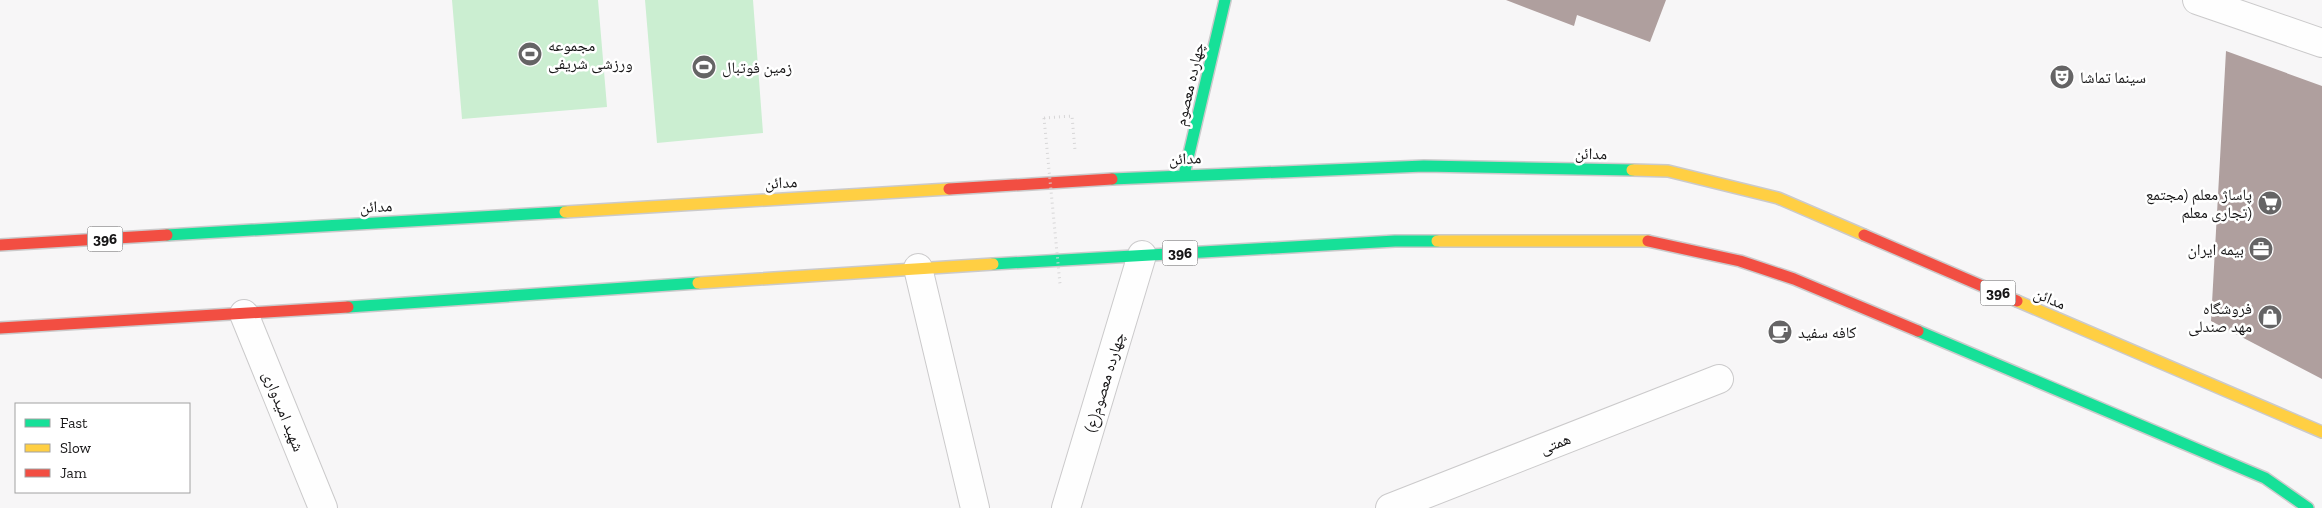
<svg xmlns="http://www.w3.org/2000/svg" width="2322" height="508" font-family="'Zilla Slab','Noto Naskh Arabic',serif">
<rect width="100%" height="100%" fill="#f7f6f7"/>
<path fill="#cbeed1" d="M452,0H598L607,107L462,119Z
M645,0H753L763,133L657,143Z"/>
<path fill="#af9f9e" d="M1506,0H1666L1650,42L1577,15L1574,26Z
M2226,51L2322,86V379L2211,321Z"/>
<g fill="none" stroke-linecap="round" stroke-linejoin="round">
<defs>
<path id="street" d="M2197,0L2322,43
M918,268L975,508
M244,314L323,508
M1066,508L1142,255
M1390,508L1719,379"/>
<path id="fast" d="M1184,175L1225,0
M1112,179L1424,166L1632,170
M167,235L565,212
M993,264L1395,241H1437
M348,307L698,283
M1918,331L2265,478L2308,508"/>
<path id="slow" d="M1632,170L1668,171L1778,198L1864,235
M565,212L949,189
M1437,241H1648
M698,283L993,264
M2017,301L2322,432"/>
<path id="jam" d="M949,189L1112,179
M1864,235L2017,301
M1648,241L1740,261L1794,279L1918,331
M0,245L167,235
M0,328L348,307"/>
</defs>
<use href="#street" stroke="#cbcacb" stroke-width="30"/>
<use href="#fast" stroke="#cbcacb" stroke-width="14"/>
<use href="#slow" stroke="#cbcacb" stroke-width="14"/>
<use href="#jam" stroke="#cbcacb" stroke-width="14"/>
<path stroke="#d7d6d7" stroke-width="3" stroke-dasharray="1 4" stroke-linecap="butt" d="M1044,118L1072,116L1075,150"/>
<use href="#street" stroke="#fefefe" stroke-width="28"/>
<use href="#fast" stroke="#16e098" stroke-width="11"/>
<use href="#slow" stroke="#ffcf43" stroke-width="11"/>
<use href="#jam" stroke="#f24e42" stroke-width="11"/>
<path stroke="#d7d6d7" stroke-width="3" stroke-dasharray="1 4" stroke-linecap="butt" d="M1044,118L1060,284"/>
</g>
<defs>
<symbol id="stadium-disc" viewBox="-11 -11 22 22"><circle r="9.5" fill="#656465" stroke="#fff"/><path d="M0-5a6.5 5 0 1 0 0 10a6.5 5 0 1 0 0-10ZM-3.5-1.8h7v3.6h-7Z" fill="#fff"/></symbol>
<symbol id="theatre-disc" viewBox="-11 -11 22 22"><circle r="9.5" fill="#656465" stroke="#fff"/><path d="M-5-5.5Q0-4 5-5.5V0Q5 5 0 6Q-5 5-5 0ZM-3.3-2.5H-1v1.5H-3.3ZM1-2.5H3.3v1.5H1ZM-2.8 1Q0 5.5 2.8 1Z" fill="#fff"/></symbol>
<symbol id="supermarket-disc" viewBox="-11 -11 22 22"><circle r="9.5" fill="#656465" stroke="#fff"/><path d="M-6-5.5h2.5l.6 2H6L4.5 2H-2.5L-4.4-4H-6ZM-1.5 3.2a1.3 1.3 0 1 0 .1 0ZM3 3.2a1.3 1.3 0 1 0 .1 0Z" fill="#fff"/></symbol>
<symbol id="office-disc" viewBox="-11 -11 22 22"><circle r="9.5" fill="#656465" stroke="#fff"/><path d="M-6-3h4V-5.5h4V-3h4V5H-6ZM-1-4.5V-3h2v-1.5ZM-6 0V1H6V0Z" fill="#fff"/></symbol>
<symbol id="shop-disc" viewBox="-11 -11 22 22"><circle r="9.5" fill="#656465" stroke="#fff"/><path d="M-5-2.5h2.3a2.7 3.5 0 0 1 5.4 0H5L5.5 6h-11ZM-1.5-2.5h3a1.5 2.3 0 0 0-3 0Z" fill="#fff"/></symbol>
<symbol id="cafe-disc" viewBox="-11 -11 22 22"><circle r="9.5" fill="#656465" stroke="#fff"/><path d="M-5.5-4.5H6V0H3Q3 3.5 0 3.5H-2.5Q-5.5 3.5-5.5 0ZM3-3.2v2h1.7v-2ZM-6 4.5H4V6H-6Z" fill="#fff"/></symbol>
</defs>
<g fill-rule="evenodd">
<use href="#stadium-disc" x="516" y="40" width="28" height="28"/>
<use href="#stadium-disc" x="690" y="53" width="28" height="28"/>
<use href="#theatre-disc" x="2048" y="63" width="28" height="28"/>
<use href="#supermarket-disc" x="2256" y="189" width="28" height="28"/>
<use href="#office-disc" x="2247" y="235" width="28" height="28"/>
<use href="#shop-disc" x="2256" y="303" width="28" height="28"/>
<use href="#cafe-disc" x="1766" y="318" width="28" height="28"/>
</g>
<g text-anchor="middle" stroke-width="5" stroke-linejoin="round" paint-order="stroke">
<g fill="#fff" stroke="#5c5b5c" stroke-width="1">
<rect x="87.5" y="226.5" width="35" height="25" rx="4"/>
<rect x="1162.5" y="240.5" width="35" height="25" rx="4"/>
<rect x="1980.5" y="280.5" width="35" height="25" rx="4"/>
</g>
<g font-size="15" font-weight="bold" fill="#161516">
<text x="105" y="244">396</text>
<text x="1180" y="258">396</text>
<text x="1998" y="298">396</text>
</g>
<g font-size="16" fill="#161516" stroke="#fff" text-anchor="start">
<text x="548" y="51">مجموعه<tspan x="548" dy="18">ورزشی شریفی</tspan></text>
<text x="722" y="73">زمین فوتبال</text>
<text x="2080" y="83">سینما تماشا</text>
<text x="2252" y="200" text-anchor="end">پاساژ معلم (مجتمع<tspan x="2252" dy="18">تجاری معلم)</tspan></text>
<text x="2244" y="255" text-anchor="end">بیمه ایران</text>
<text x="2252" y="314" text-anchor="end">فروشگاه<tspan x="2252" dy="18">مهد صندلی</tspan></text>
<text x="1798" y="338">کافه سفید</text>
</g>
<g font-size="16" fill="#161516" stroke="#fff">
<text transform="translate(1189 84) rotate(-77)" y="6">چهارده معصوم</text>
<text transform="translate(1591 153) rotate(1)" y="6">مدائن</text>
<text transform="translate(1185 158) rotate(-3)" y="6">مدائن</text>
<text transform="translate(781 182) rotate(-3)" y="6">مدائن</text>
<text transform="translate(376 206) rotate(-3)" y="6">مدائن</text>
<text transform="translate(2050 298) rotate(23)" y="6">مدائن</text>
<text transform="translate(1104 382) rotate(-73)" y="6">چهارده معصوم(ع)</text>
<text transform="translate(284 411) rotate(68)" y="6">شهيد امیدواری</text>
<text transform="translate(1555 443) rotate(-21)" y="6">همتی</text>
</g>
</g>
<rect x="15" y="403" width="175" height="90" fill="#ffffff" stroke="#a2a1a2"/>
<rect x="25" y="419" width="25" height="8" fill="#16e098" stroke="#a2a1a2"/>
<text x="60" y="428" font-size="15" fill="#161516">Fast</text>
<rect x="25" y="444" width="25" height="8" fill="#ffcf43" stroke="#a2a1a2"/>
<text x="60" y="453" font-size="15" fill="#161516">Slow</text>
<rect x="25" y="469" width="25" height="8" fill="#f24e42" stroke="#a2a1a2"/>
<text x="60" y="478" font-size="15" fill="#161516">Jam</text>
</svg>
